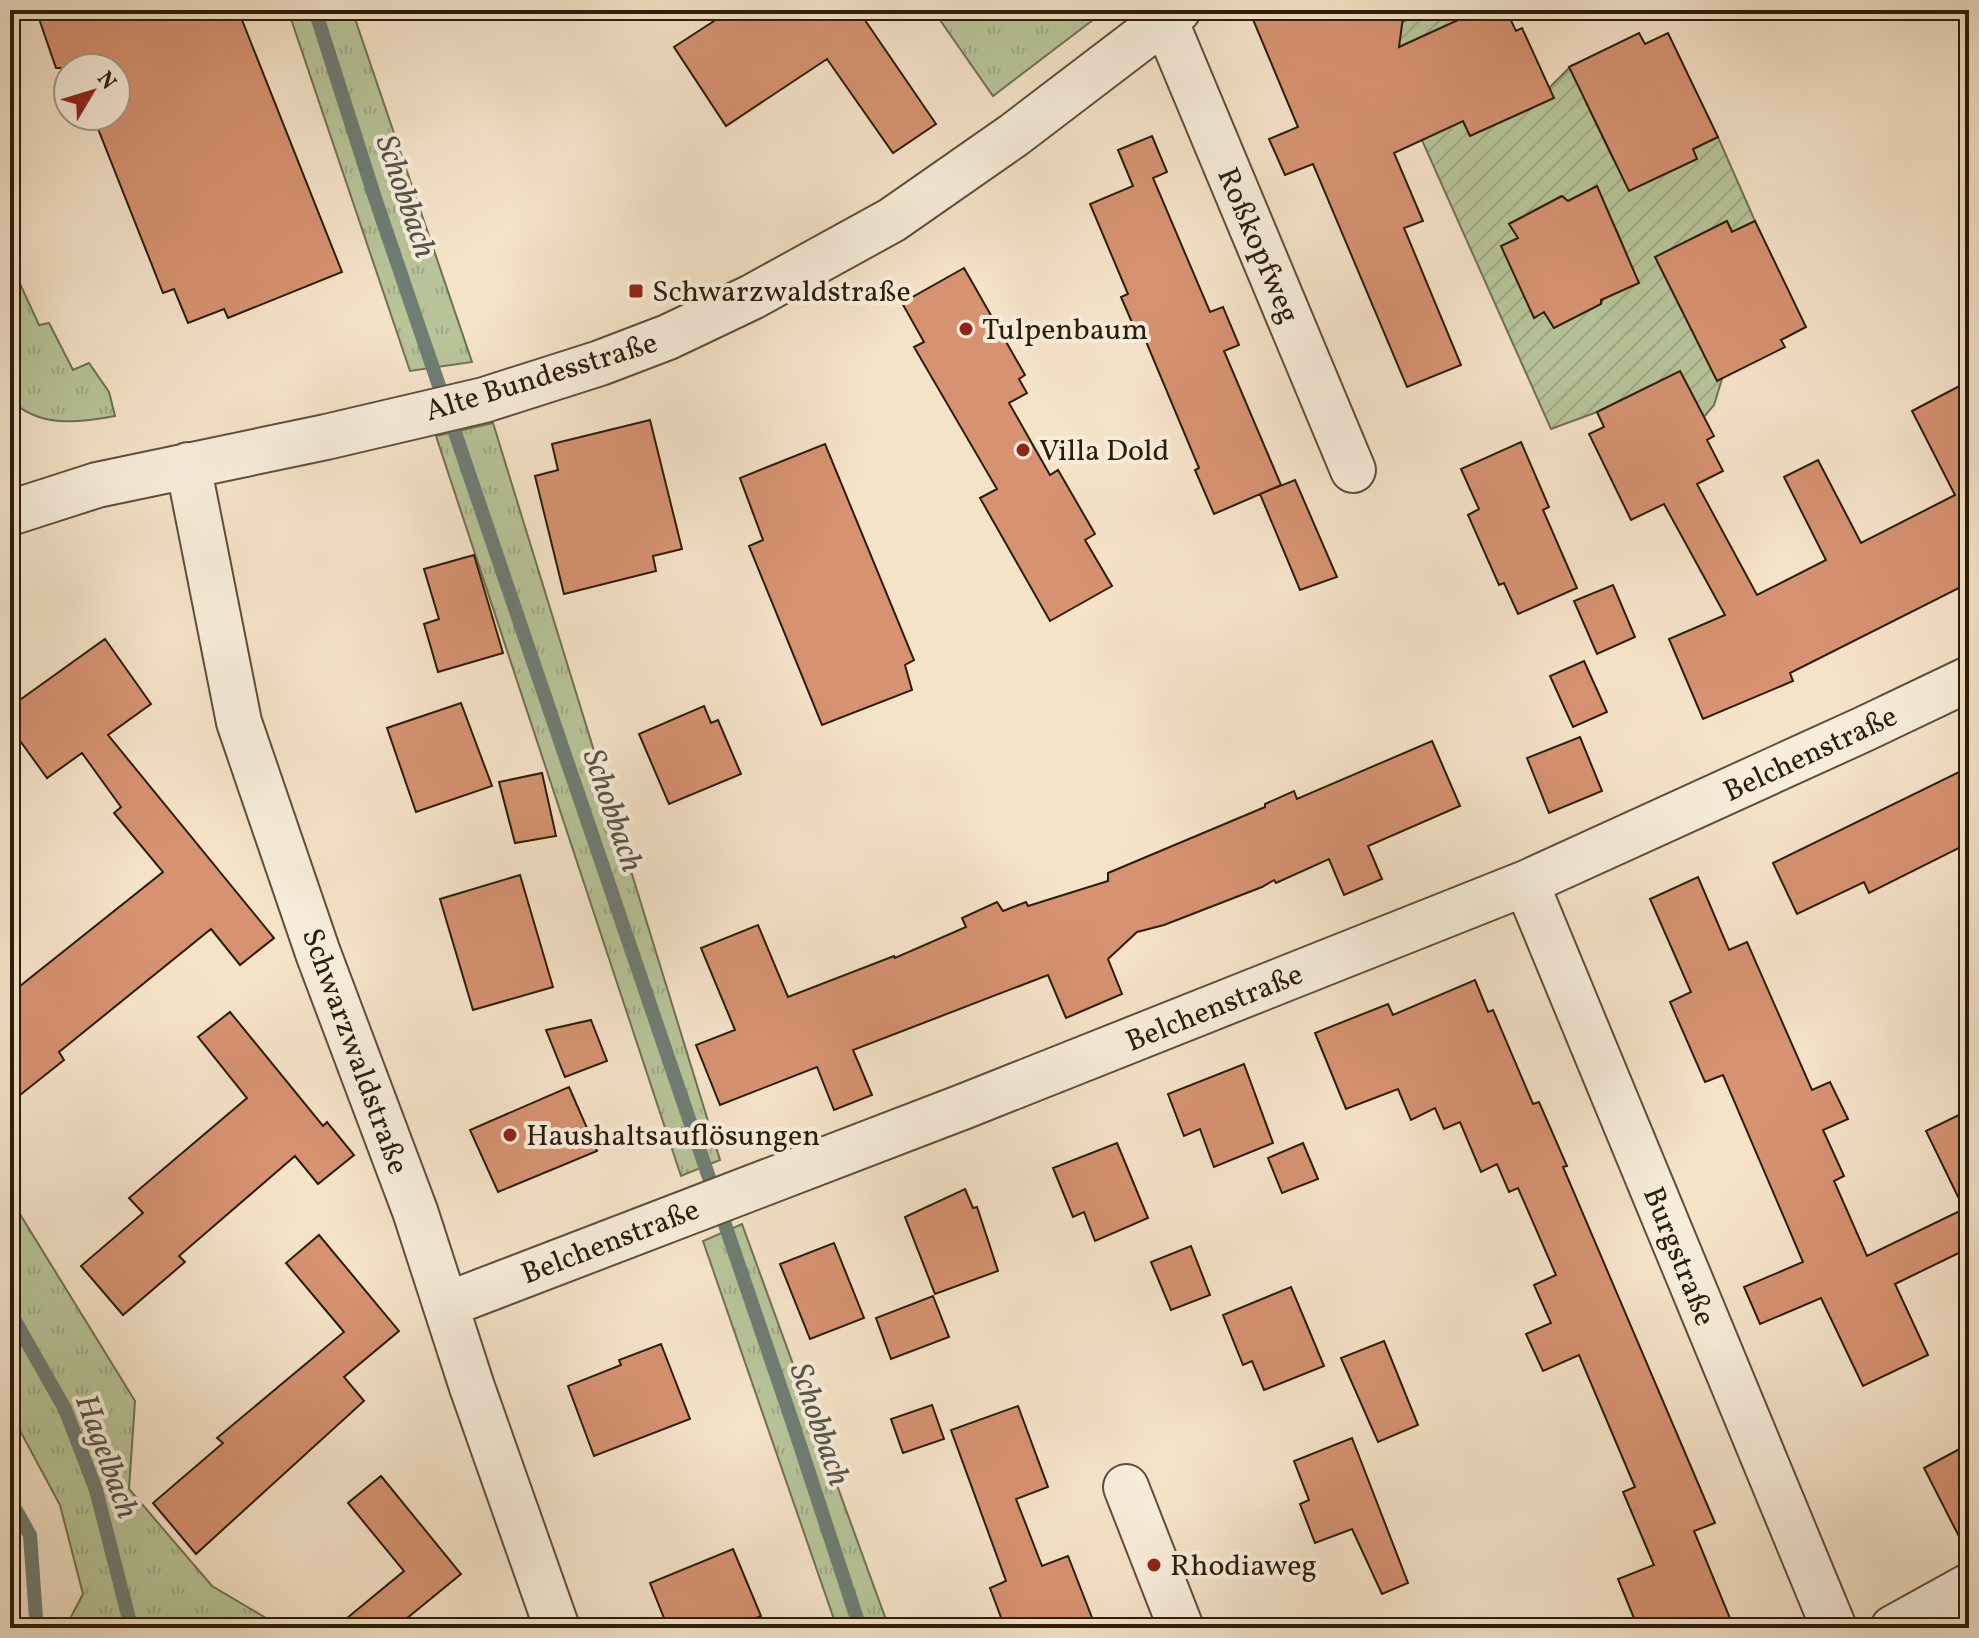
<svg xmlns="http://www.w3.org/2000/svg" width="1979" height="1638" font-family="Vollkorn,serif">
<defs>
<pattern id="grass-tufts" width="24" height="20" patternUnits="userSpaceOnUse" patternTransform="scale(2)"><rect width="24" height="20" fill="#b7c599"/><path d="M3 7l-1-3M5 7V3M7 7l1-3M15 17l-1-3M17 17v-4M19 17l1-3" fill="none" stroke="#9ea982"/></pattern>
<pattern id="garden-furrows" width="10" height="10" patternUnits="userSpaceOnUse" patternTransform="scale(2)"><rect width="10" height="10" fill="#b7c599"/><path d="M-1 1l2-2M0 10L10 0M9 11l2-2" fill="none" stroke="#9ea982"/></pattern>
</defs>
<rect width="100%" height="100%" fill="#f5e3c8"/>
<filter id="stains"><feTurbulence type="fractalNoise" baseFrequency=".0025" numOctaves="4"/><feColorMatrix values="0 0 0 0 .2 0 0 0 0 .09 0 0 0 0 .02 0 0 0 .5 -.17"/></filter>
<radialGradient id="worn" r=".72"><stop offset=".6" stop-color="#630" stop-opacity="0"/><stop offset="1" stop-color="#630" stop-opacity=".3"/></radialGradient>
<path fill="url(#grass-tufts)" stroke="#717152" stroke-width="2" d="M288,10H352L472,362L410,371Z
M933,10H1106L993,96Z
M10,262L39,325L49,323L73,370L89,363L109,392L115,416C79,423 38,428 10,399Z
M493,423L720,1160L681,1176L436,436Z
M10,1198L135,1401L129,1489L212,1586L271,1621L264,1628H65L83,1594L60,1505L10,1412Z
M742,1224L889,1628H837L703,1241Z"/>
<path fill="url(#garden-furrows)" stroke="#717152" stroke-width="2" fill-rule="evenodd" d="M1428,10H1480L1417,39L1446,128L1463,121L1470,136L1526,111L1572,65L1590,102L1587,104L1613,159L1620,156L1635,188L1696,159L1693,149L1718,137L1755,221L1732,232L1726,221L1660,255C1676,300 1695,339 1722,379L1714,405L1704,417L1652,385L1597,412L1551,429L1375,35ZM1590,190L1617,231L1626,253L1622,257L1601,304L1554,328L1544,312L1534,318L1518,238L1510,223L1561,196L1568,201Z"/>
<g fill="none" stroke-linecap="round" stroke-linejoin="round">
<path stroke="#6f7d74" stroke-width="14" d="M315,10L375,198L792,1421L860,1628
M10,1312L65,1409L96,1490L129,1619L125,1628
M10,1500L30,1535L36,1618L31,1628"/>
</g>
<path fill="#d69271" stroke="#2b1d0a" stroke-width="2" d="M36,10H238L342,272L228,318L224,309L188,323L174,289L163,293L93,116H116V68H56Z
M731,10H858L936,124L893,153L827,59L726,126L674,47Z
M1249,10H1404L1399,47L1480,10H1506L1516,31L1522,28L1554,98L1470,136L1463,121L1394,153L1423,221L1404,228L1461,365L1407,387L1313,164L1285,175L1269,139L1298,127Z
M1639,33L1645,44L1668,33L1718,137L1693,149L1697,159L1629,191L1569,67Z
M1152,136L1167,172L1153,178L1210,312L1223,307L1239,345L1224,351L1281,485L1214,514L1195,470L1199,468L1145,339L1140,341L1121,297L1128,294L1090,204L1133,186L1118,150Z
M1597,186L1639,283L1601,300V304L1554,328L1544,312L1534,318L1501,246L1518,238L1509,224L1562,196L1568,201Z
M1727,221L1732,232L1755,221L1806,327L1781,340L1785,347L1717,381L1655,257Z
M964,268L1025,375L1019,379L1027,393L1009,403L1050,475L1058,470L1095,534L1085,540L1112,586L1050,621L980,498L997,489L914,347L924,342L902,303Z
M1680,371L1714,436L1707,440L1723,471L1697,484L1757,595L1826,560L1784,477L1818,460L1861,543L1955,495L1912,411L1969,381V583L1790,673L1793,681L1703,719L1669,639L1725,615L1664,504L1631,520L1589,434L1604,427L1597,412Z
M650,420L682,549L653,556L656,571L564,594L535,476L558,470L552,444Z
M1521,442L1549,507L1543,510L1577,588L1518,614L1504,583L1499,585L1468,515L1479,509L1461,469Z
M825,444L914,660L905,665L912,690L822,725L749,546L763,540L740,478Z
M1295,480L1337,577L1300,590L1260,494Z
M474,555L503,653L438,672L424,624L439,619L424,569Z
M1613,585L1635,637L1597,654L1574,601Z
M105,639L151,704L108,735L274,938L240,965L211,929L59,1052L64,1060L10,1103V994L163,872L114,813L121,807L82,753L47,778L10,727V707Z
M1584,661L1607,712L1573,727L1550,676Z
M461,703L492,786L416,812L387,728Z
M704,706L711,723L718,720L741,774L669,804L639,734Z
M1580,737L1602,791L1549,813L1527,758Z
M1432,741L1460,806L1368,846L1382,879L1344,895L1329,859L1276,883L1274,880L1262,887L1164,925L1137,932L1108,959L1122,994L1066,1018L1048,975L853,1050L872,1095L834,1110L817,1067L720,1105L696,1045L735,1030L701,948L758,925L788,997L894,956L895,958L966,927L962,918L997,902L1003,911L1026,902L1028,906L1108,881V873L1265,807V804L1294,791L1297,799Z
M1959,772L1969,793V843L1869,893L1864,882L1797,914L1773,863Z
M542,773L556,836L515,843L499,782Z
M520,875L553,987L473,1010L440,899Z
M1698,877L1729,950L1747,942L1812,1090L1830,1082L1848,1119L1823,1130L1844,1176L1834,1181L1867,1256L1964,1209L1926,1131L1969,1110V1248L1895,1284L1928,1355L1863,1386L1821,1298L1760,1324L1744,1287L1803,1262L1723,1075L1705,1082L1670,1002L1691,992L1650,899Z
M1475,980L1488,1012L1493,1010L1533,1104L1539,1102L1567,1166L1563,1167L1715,1523L1694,1531L1734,1628H1638L1618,1579L1654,1565L1623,1492L1635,1487L1579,1355L1543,1371L1526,1334L1551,1323L1534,1285L1556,1275L1518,1188L1509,1192L1497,1164L1481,1172L1460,1122L1444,1129L1435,1108L1411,1120L1398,1089L1346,1109L1315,1033L1388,1004L1393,1015Z
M230,1012L323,1126L327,1122L354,1155L318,1184L295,1156L179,1256L185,1262L123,1315L81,1266L143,1213L129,1198L247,1098L198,1037Z
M591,1020L607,1061L565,1077L546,1030Z
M1244,1064L1273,1143L1214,1167L1200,1129L1184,1136L1168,1094Z
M569,1087L597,1151L498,1192L470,1130Z
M1117,1143L1148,1218L1095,1241L1084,1212L1073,1217L1053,1168Z
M1303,1143L1318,1179L1282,1193L1268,1158Z
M965,1189L973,1208L977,1207L998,1271L935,1294L905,1217Z
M319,1235L399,1331L344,1377L364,1401L196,1554L153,1503L223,1443L217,1438L344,1332L286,1263Z
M834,1243L864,1318L810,1339L780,1264Z
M1191,1246L1210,1295L1171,1310L1151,1262Z
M1291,1287L1324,1366L1264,1390L1252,1361L1243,1365L1223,1315Z
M933,1296L949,1337L891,1359L876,1318Z
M1384,1341L1418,1425L1378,1442L1341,1358Z
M661,1344L690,1419L594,1456L568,1386L621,1365L619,1360Z
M932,1405L944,1439L903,1453L891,1419Z
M1018,1406L1048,1487L1016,1499L1042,1566L1068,1556L1096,1628H1005L990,1588L1006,1581L951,1430Z
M1352,1438L1408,1583L1382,1594L1352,1529L1315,1543L1300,1504L1309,1500L1294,1461Z
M1969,1444V1556L1924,1468Z
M381,1476L461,1574L395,1628H335L404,1571L348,1503Z
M733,1549L761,1616L733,1628H668L650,1583Z"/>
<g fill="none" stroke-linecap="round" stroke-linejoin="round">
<defs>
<path id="minor" d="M1165,20L1353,470
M188,465L239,722L318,953L415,1211L472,1387L557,1628
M10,513L97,485L326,437L484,400L600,363L668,337L752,297L892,220L1014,135L1178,10
M1526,883L1834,1628
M446,1305L965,1106L1526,883L1864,729L1969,679
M1126,1487L1181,1628
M1893,1628L1969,1586"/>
</defs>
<use href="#minor" stroke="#5e4e3a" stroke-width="48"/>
<use href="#minor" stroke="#f8eddb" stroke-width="44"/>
</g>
<g fill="#8f2418" stroke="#f8eddb" stroke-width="3">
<rect x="628" y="283" width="16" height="16" rx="4"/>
<circle cx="966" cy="329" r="8"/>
<circle cx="1023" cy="450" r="8"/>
<circle cx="510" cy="1135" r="8"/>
<circle cx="1154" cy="1565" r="8"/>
</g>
<g text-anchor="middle" stroke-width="8" stroke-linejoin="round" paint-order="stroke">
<g font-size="30" fill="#2b1d0a" stroke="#f8eddb">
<text transform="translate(1259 245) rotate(67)" y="10">Roßkopfweg</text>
<text transform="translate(541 376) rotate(-17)" y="10">Alte Bundesstraße</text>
<text transform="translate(1810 753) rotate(-25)" y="10">Belchenstraße</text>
<text transform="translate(1214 1007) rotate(-22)" y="10">Belchenstraße</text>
<text transform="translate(356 1051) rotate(70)" y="10">Schwarzwaldstraße</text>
<text transform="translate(610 1241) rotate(-21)" y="10">Belchenstraße</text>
<text transform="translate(1680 1256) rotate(68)" y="10">Burgstraße</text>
</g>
<g font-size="30" fill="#2b1d0a" stroke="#f8eddb" text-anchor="start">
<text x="652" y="301">Schwarzwaldstraße</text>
<text x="982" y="339">Tulpenbaum</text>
<text x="1039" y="460">Villa Dold</text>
<text x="526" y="1145">Haushaltsauflösungen</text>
<text x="1170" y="1575">Rhodiaweg</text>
</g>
<g font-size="32" font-style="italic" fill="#535548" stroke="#f8eddb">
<text transform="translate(407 196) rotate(71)" y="11">Schobbach</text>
<text transform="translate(614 810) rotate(71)" y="11">Schobbach</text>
<text transform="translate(821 1424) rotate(71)" y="11">Schobbach</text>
<text transform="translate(108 1456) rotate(70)" y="11">Hagelbach</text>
</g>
</g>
<rect width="1979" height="1638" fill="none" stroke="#f5e3c8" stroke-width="40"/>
<rect x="12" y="12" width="1955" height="1614" fill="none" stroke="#2b1d0a" stroke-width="4"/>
<rect x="20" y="20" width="1939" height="1598" fill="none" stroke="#2b1d0a" stroke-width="2"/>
<g transform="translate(92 92) rotate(52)"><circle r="38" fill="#f8eddb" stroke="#a69a87" stroke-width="2"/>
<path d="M0-6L14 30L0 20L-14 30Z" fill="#8f2418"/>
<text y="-12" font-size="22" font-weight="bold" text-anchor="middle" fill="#2b1d0a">N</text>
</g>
<rect width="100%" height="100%" filter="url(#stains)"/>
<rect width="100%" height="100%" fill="url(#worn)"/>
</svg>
